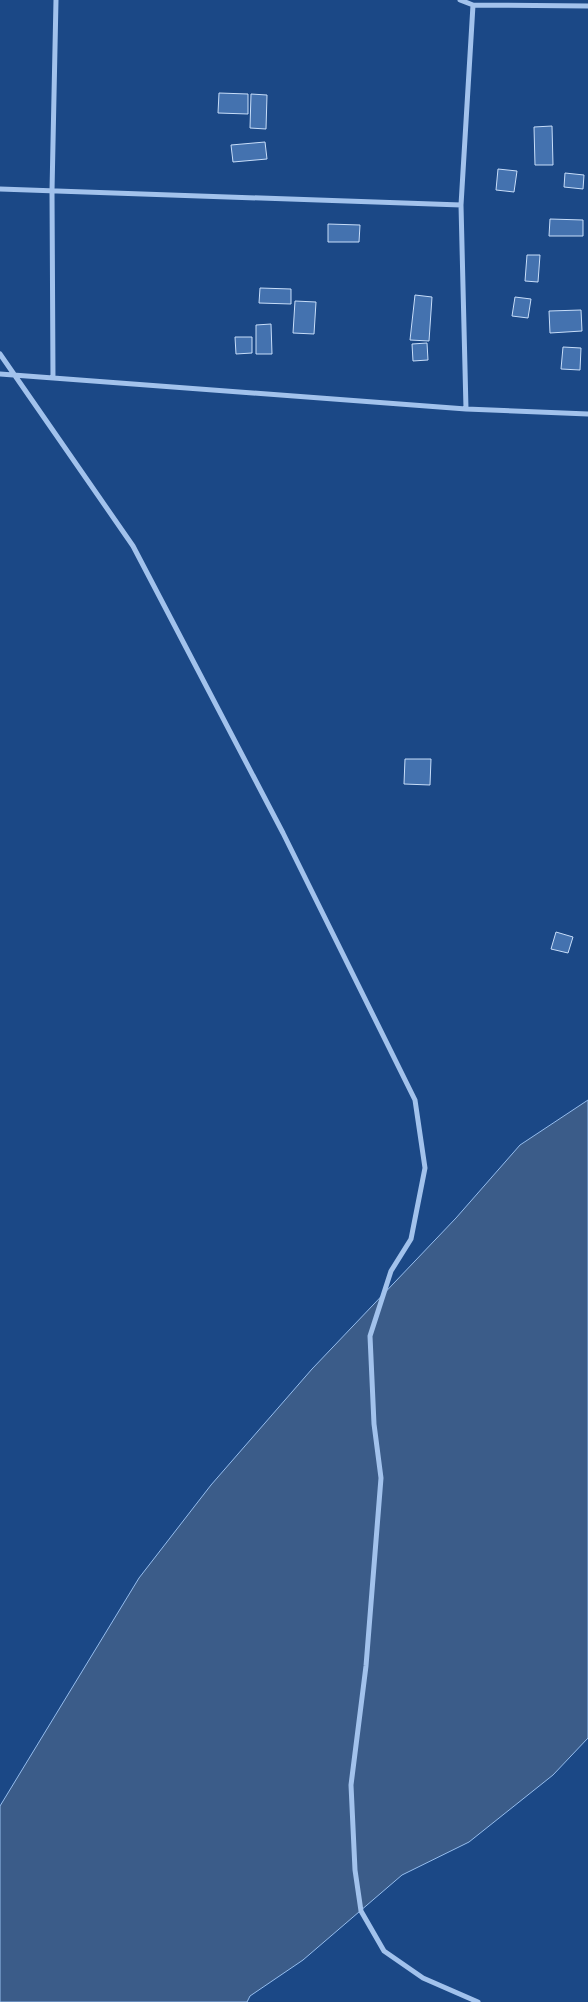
<svg xmlns="http://www.w3.org/2000/svg" width="588" height="2002" font-family="'Sofia Sans Condensed',sans-serif">
<rect width="100%" height="100%" fill="#1b4886"/>
<path fill="#3b5c89" stroke="#95bdee" d="M588,1100V1738L553,1775L469,1842L402,1875L303,1960L250,1996L247,2002H0V1806L139,1578L211,1485L312,1369L456,1218L520,1145Z"/>
<path fill="#4472af" stroke="#c7ddf9" d="M219,93L248,94V114L218,113Z
M251,94L267,95L266,129L250,128Z
M552,126L553,165H535L534,127Z
M265,142L267,159L233,162L231,145Z
M498,169L517,171L514,192L496,190Z
M565,173L584,175L583,189L564,187Z
M550,219L583,220V236H549Z
M328,224L360,225L359,242H328Z
M527,255H540L538,282L525,281Z
M260,288L291,289V304L259,303Z
M415,295L432,297L429,341L410,340Z
M515,297L531,299L528,318L512,316Z
M295,301L316,302L314,334L293,333Z
M581,310L582,331L550,333L549,311Z
M271,324L272,354H256V325Z
M235,337H252V353L236,354Z
M427,343L428,360L413,361L412,344Z
M563,347L581,348L580,370L561,369Z
M405,759H431L430,785L404,784Z
M556,932L573,937L568,953L551,949Z"/>
<g fill="none" stroke-linecap="round" stroke-linejoin="round">
<path stroke="#a2c2ec" stroke-width="5" d="M460,0L473,5L461,205L466,409
M473,5L588,6
M0,189L461,205
M0,354L133,546L283,833L415,1100L425,1168L411,1239L391,1271L370,1336L374,1424L381,1478L366,1666L351,1785L355,1870L361,1911L384,1951L423,1978L478,2002
M0,374L466,409L588,414
M53,378L52,191L56,0"/>
</g>
</svg>
